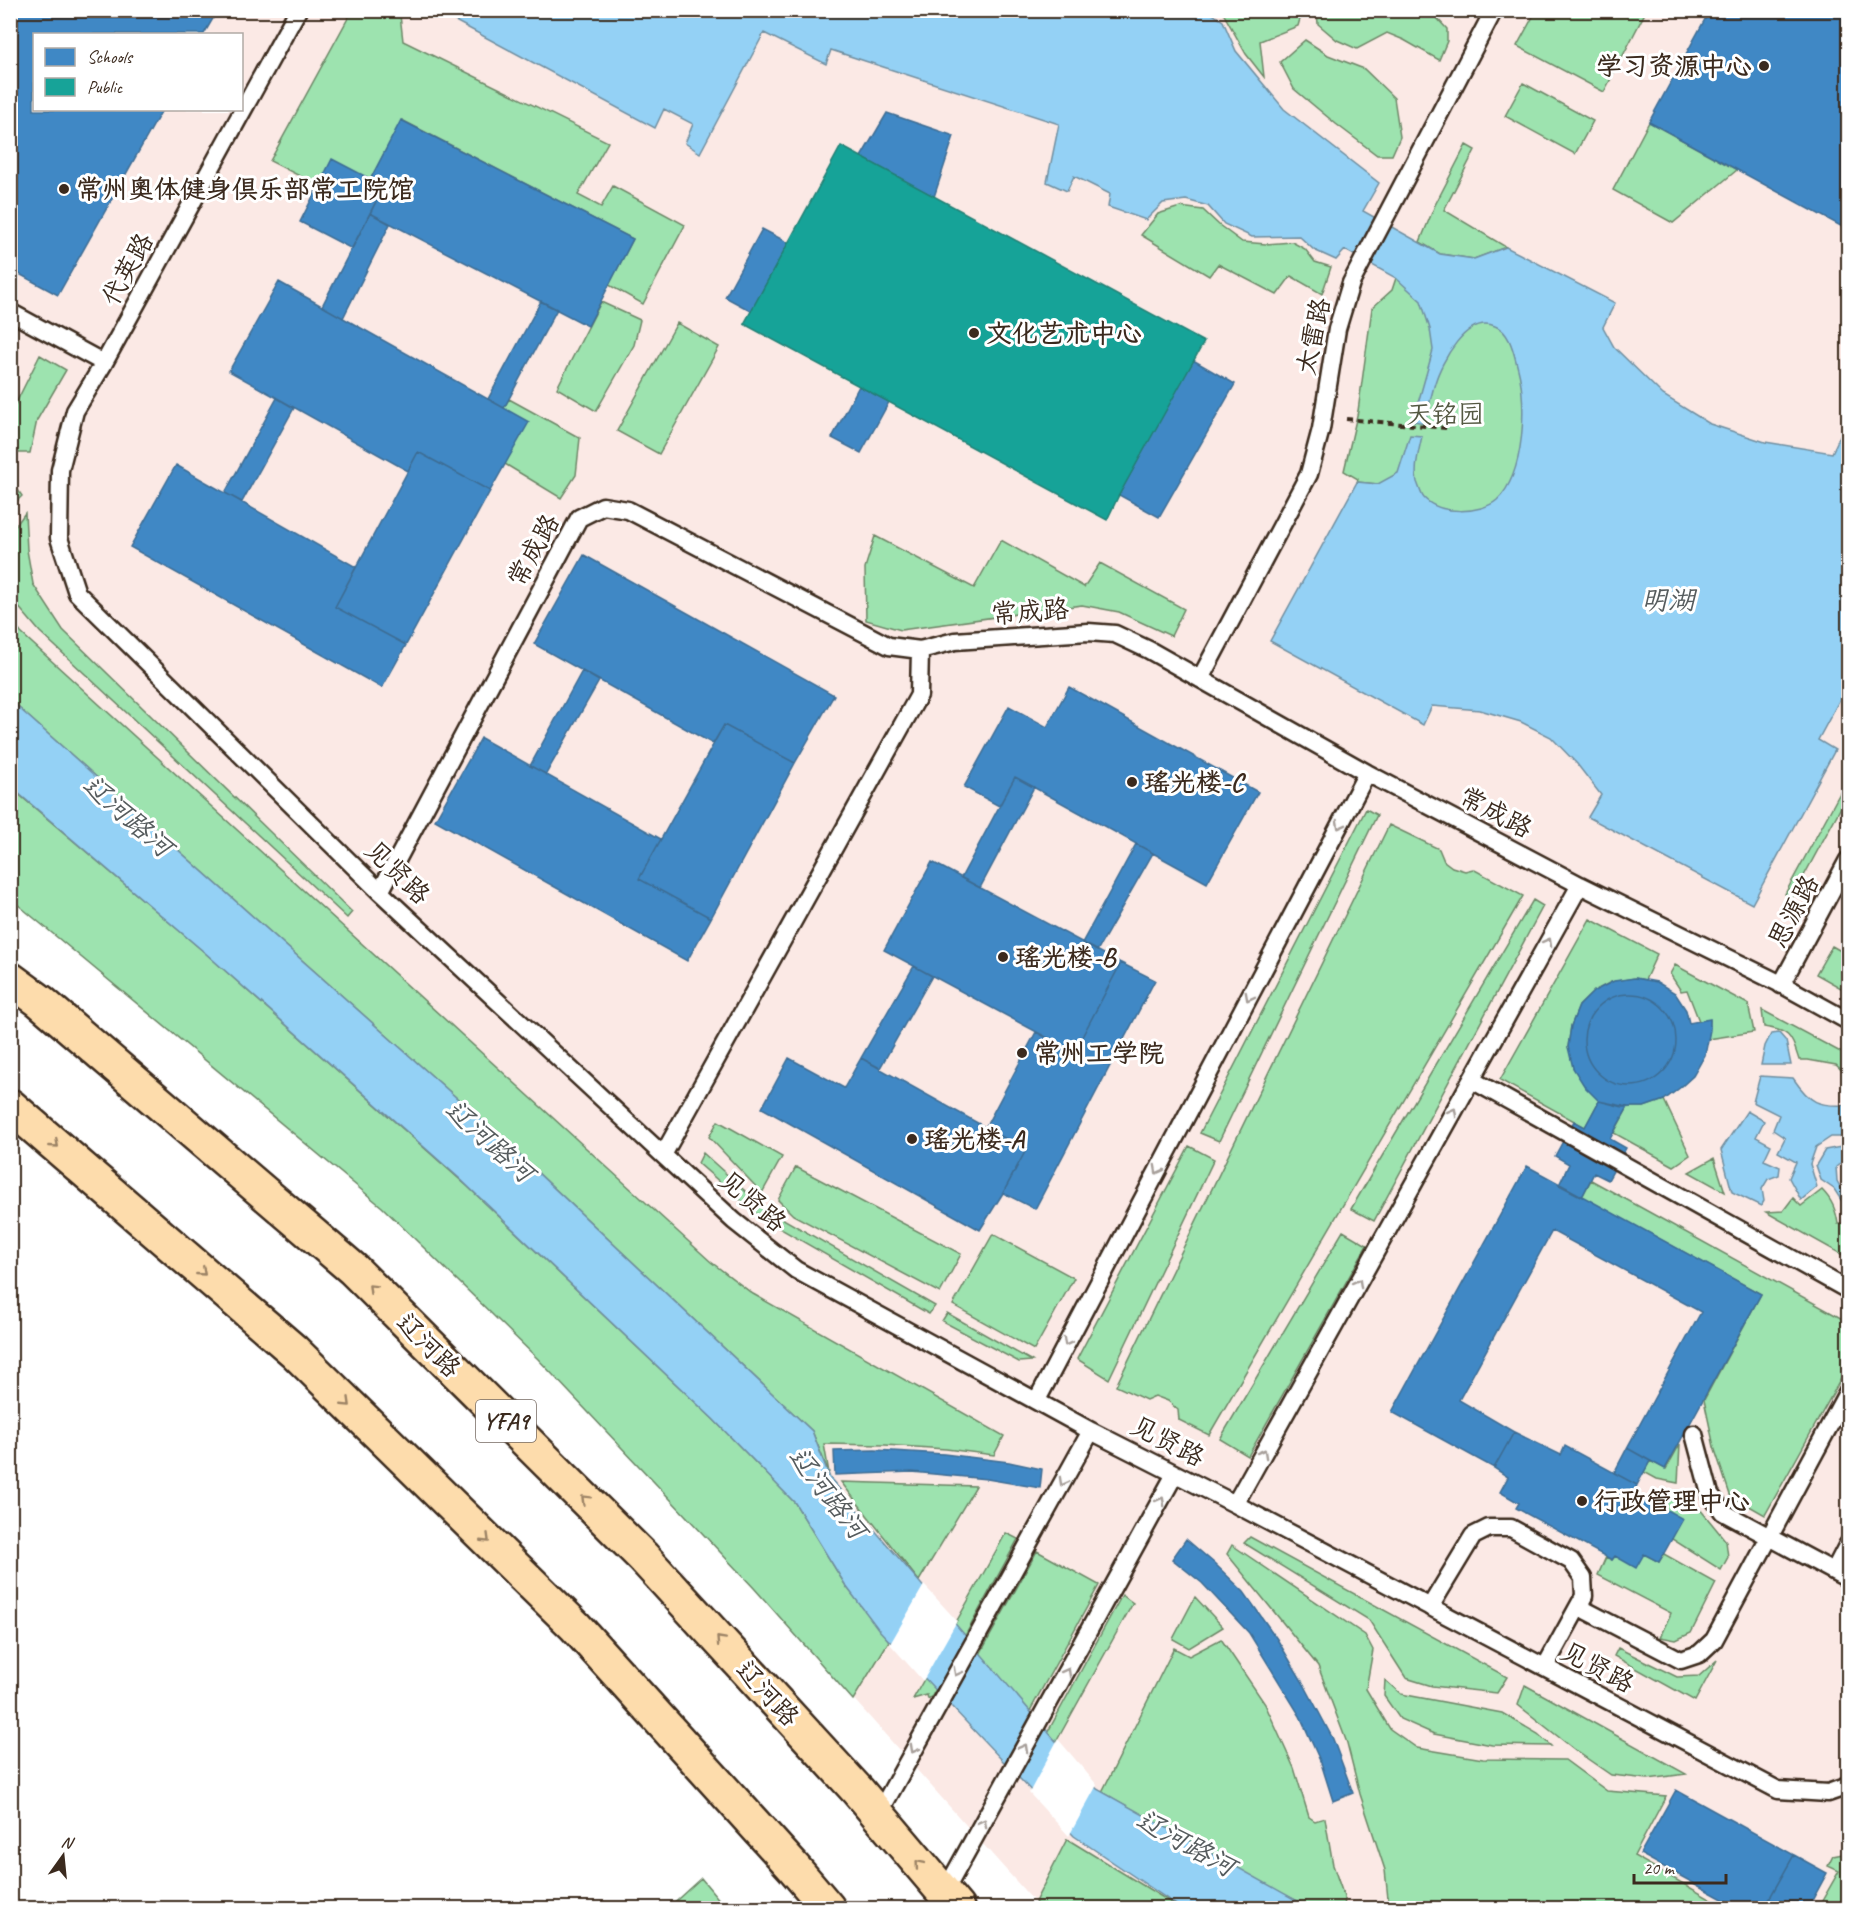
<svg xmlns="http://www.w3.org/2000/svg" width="1859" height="1919" font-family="Caveat,'LXGW WenKai TC',sans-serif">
<rect width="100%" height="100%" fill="#fff"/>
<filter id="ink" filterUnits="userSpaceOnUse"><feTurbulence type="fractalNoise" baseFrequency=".0167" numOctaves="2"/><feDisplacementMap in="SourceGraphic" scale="12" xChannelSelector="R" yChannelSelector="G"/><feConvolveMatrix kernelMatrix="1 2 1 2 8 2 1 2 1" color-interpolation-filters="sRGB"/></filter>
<g filter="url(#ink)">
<path fill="#fbe9e5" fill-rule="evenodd" d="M10,11H1848V1908H1040L685,1510L538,1359L382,1207L11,899ZM34,34H242V110H34Z"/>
<path fill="#9de3af" stroke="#6c8666" stroke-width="1.5" d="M352,11H397L400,15L403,41L608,142L578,195L601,207L613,186L685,225L643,304L609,285L633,239L402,120L370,180L319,186L270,161Z
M1222,11H1295L1300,19L1298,26L1260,41L1264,77L1246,54Z
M1317,11H1391L1435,16L1447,29V41L1439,60L1404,40L1387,33L1357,49L1337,40L1318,24Z
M1536,11V10L1646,11L1604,92L1517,46Z
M1305,40L1328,55L1364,69L1394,98L1400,137L1392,155H1377L1336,124L1294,89L1280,62Z
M1523,83L1593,121L1575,154L1505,116Z
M1649,122L1737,170L1673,223L1613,190Z
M1466,145L1475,150L1444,210L1506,247L1474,259L1440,254L1420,242L1435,205Z
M1180,207L1203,210L1219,225L1242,242L1266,244L1292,242L1305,249L1315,262L1331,267L1322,294L1291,276L1277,295L1218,264L1209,276L1141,235L1158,214Z
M1396,278L1519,315L1531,471L1503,515L1447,517L1378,484L1357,482L1358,479L1344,471L1358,411L1372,308L1392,290Z
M601,302L640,320L634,345L596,411L557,388Z
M677,323L719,347L659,454L617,431Z
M40,355L66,370L37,420L30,453H11V413Z
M509,399L580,438L576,475L561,498L505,464L504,408Z
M11,480L22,496L11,507H10Z
M25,513L27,550L33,584L63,630L352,912L347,918L40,632L11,598V532Z
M875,536L974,588L1001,540L1084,587L1100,563L1184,609L1171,636L1119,612L1082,605L901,630L866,620L865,568Z
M10,618L21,633L711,1262L753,1294L1004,1436L994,1455L946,1449L885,1445L824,1444L829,1473L812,1431L486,1124L11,701Z
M1848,778V794L1792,898L1785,894Z
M10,787L203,951L467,1186L713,1419L795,1503L846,1586L889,1641L853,1700L754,1588L538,1359L382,1207L11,899Z
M1366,809L1377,815L1219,1141L1200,1133Z
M1389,825L1439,849L1444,861L1452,867L1465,871L1473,869L1523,896L1209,1435L1179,1420L1178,1410L1168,1401L1155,1396L1146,1400L1116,1386Z
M1533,900L1543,906L1374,1221L1351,1209Z
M1590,919L1657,954L1645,980L1635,978L1611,982L1594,991L1579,1006L1571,1026L1568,1047L1599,1101L1585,1127L1500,1080Z
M1832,946L1848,955V992L1816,974Z
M1675,965L1748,1004L1754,1032L1708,1039L1710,1020L1699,1021L1687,990L1681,991L1670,974Z
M1762,1010L1848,1056V1076L1836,1065L1808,1060H1799C1791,1036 1791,1031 1764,1027Z
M1664,1100L1690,1155L1674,1166L1614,1133L1628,1107H1644Z
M718,1121L782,1157L762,1193L709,1137Z
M1189,1146L1214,1159L1109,1379L1077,1359Z
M703,1153L764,1208L935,1306L929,1314L760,1217L698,1163Z
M1714,1158L1725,1192L1689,1172Z
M796,1167L961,1254L940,1293L793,1215L778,1200Z
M1591,1180L1848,1322V1366L1765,1515L1730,1495L1714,1447L1704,1400L1761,1294L1582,1197Z
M1822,1190C1832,1200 1836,1210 1838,1224H1848V1258L1766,1212L1783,1211L1793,1198L1801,1206Z
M1343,1231L1367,1245L1248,1456L1220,1439Z
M993,1234L1074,1278L1034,1350L953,1305Z
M947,1313L1032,1361L1019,1362L942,1321Z
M1680,1444L1678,1483L1657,1479L1644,1472L1650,1461L1666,1469Z
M841,1482L976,1486L919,1581Z
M1690,1497L1726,1541L1728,1557L1721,1570L1672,1539L1645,1499Z
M1006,1533L1018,1539L932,1696L928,1699L927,1695L913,1699Z
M1250,1537L1507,1677L1497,1693L1432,1686L1406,1678L1369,1620L1244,1543Z
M1232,1545L1365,1635L1373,1650L1366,1689L1390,1729L1417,1748L1483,1759L1565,1760L1607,1791L1666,1796L1634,1856L1726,1908H1389L1385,1870L1360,1794L1347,1743L1318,1666L1227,1554Z
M1037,1551L1099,1585L1015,1738L953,1703Z
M1644,1554L1659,1562L1664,1554L1716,1583L1691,1633L1676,1640L1660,1637L1671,1613L1598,1575L1606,1557L1612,1560L1615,1556Z
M1122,1595L1133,1603L1040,1771L1037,1752Z
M1195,1597L1223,1627L1189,1648L1173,1639Z
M1221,1639L1265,1704L1294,1768L1309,1817L1315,1821L1325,1818L1333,1865L1344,1897L1345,1908H1312L1277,1891L1102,1792L1174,1648L1189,1656Z
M1618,1648L1677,1677L1699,1676L1717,1660L1695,1701L1614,1656Z
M1385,1680L1401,1694L1502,1713L1538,1734L1551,1746L1492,1745L1434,1734L1400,1719L1384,1696Z
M1525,1685L1686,1774L1648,1779L1611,1775L1579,1753L1518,1705Z
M1067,1839L1180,1908H1040L1035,1902Z
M1848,1853V1908H1818L1839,1871L1828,1866L1833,1856Z
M701,1878L726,1908H668Z"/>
<path fill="#94d1f5" stroke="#708e9f" stroke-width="1.5" d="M447,10H1156L1159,12L1208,11L1223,21L1236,51L1284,109L1379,183L1363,211L1440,254L1474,259L1506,247L1615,303L1603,327L1614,347L1663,395L1710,424L1765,442L1832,453L1844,427L1848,430V684L1818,740L1835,750L1752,904L1588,817L1601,795L1577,764L1551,737L1521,722L1480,710L1432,706L1423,725L1270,641L1357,482L1378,484L1398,473L1410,435L1422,436C1419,450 1414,468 1417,482C1419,486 1421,495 1424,498C1440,515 1481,514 1497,500C1525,474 1527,403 1518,369C1514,355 1511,332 1495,326C1467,314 1441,362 1435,383C1431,396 1428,410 1425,423L1413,421L1433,350L1430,329L1421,301L1396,278L1345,250L1336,260L1314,250L1299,236L1252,237L1224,224L1208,206L1186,200L1163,203L1146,220L1108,207L1110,194L1074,176L1067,191L1047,182L1059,124L831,50L826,64L764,33L700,153L685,143L693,124L664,109L655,128L446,16Z
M11,701L486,1124L812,1431L830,1478L1097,1789L1310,1908H1181L1074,1836L879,1630L846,1586L795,1503L713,1419L459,1178L203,951L11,787Z
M1779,1033L1786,1041L1791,1065H1761L1765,1046L1771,1034Z
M1760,1076L1793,1078C1810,1103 1818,1107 1848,1105V1137H1831L1816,1147L1810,1164L1817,1187L1801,1200L1789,1178L1796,1162L1778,1152L1785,1138L1773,1130L1779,1115L1753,1102Z
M1747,1111L1764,1121L1756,1137L1771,1145L1764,1160L1780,1167L1779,1175L1768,1179L1762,1189L1764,1201L1761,1206L1732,1192L1721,1150Z
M1841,1147L1848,1150V1157L1836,1167L1837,1181L1846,1197L1843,1203L1834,1189L1821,1180L1816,1165L1825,1150Z"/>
<path fill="#fff" d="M924,1585L957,1621L923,1681L890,1644Z
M1058,1739L1097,1785L1069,1836L1029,1793Z"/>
<path fill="#3f88c5" stroke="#3e6c93" stroke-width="1.5" d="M10,10H218L204,34H34V110H162L58,295L10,269Z
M1710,10H1848V230L1649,122Z
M887,113L954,136L934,197L861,157Z
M401,120L633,239L588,326L370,213L384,186L370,180Z
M332,159L384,186L352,249L300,222Z
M370,213L390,224L343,318L322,306Z
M762,229L789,243L751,311L725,297Z
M279,282L529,422L490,491L418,452L408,471L229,371Z
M541,301L557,309L504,408L488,399Z
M1193,360L1235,384L1159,517L1119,495Z
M859,386L889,402L861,453L832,438Z
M277,398L294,408L242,502L225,493Z
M418,452L490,491L406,645L335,607Z
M176,465L356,567L335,607L406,645L382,688L130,547Z
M584,555L834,695L795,763L724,725L713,744L534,644Z
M582,671L599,681L546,774L530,766Z
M1069,687L1258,792L1207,883L1015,777L999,806L964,787L1009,706L1047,727Z
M724,725L795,763L711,918L639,879Z
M481,738L661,839L639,879L711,918L687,961L435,820Z
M1015,777L1034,787L980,888L961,878Z
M1136,844L1153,853L1097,951L1082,943Z
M932,862L1121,963L1074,1052L884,950Z
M1121,963L1155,980L1035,1209L1003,1193L1026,1150L985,1128L1036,1032L1074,1052Z
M914,966L932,976L880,1068L861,1058Z
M1635,978L1657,982L1675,993L1686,1010L1689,1023L1710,1019V1030L1705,1055L1693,1076L1681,1087L1664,1100L1644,1107H1623L1599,1101L1585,1087L1573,1068L1568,1047L1571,1026L1579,1006L1594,991L1614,981Z
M1584 1040a46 46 0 1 1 92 0a46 46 0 1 1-92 0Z
M789,1058L844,1088L861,1058L1026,1150L1003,1193L980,1230L762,1108Z
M1599,1101L1628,1107L1610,1139L1626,1148L1608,1180L1594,1173L1582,1197L1559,1185L1569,1164L1555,1156L1574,1121L1585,1127Z
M1527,1166L1761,1294L1665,1469L1627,1448L1701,1312L1552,1231L1459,1400L1514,1432L1494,1468L1392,1412Z
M1514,1432L1561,1455L1565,1446L1637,1485L1634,1492L1683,1519L1659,1562L1644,1554L1636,1568L1615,1556L1612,1560L1516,1508L1519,1503L1500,1492L1508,1477L1494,1468Z
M1627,1448L1650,1461L1637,1485L1614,1473Z
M875,1450L944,1454L1009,1462L1042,1469L1040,1488L987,1479L912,1472L835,1475L834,1451Z
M1186,1539L1214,1563L1244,1592L1277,1639L1305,1686L1333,1739L1353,1793L1333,1801L1321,1763L1300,1716L1249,1633L1202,1583L1172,1559Z
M1676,1790L1794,1855L1764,1908H1739L1640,1854Z
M1794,1855L1827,1873L1808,1908H1764Z"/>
<path fill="#17a398" stroke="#227f73" stroke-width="1.5" d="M841,146L1204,342L1119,495L1107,520L744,324Z"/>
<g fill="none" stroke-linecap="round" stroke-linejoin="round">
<defs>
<path id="service" d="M298,10L104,363L75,411L60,470L59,538L77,593L380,892L734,1221L796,1270L1091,1431L1235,1504L1778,1790L1828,1793L1848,1786
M10,312L104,363
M1200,679L1309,474L1321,429L1337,329L1351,283L1494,10
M380,892L579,518L603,506L628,510L889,646L920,650L955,641L1088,632L1115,634L1149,650L1367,773L1580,885L1781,984L1848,1021
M1781,985L1848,860
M1472,1080L1848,1290
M663,1155L919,695L920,650
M1037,1400L1367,773
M1694,1434L1710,1494L1723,1512L1848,1579
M1235,1504L1580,885
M1834,1571L1848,1544
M1430,1607L1473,1536L1489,1528H1511L1571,1561L1583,1578L1584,1596L1545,1667
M1579,1607L1681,1660L1699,1654L1714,1640L1848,1391
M878,1815L1091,1431
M944,1893L1175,1474"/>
<path id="primary" d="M10,979L40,1001L353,1269L643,1557L858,1791L957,1908
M10,1106L294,1351L575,1626L794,1868L828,1908"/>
</defs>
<use href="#service" stroke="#3b2a1e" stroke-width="21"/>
<use href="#primary" stroke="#3b2a1e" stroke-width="38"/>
<path stroke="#3b2a1e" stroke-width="4" stroke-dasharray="6 4.5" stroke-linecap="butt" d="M1346,419L1447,428"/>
<use href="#service" stroke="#fff" stroke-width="16"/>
<use href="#primary" stroke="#fddcac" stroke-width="33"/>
</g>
<defs><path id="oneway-chevron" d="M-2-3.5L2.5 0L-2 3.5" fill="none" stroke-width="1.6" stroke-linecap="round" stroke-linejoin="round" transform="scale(1.5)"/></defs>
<g stroke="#a79f9a">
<use href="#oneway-chevron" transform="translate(1340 825) rotate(118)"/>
<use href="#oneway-chevron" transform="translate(1548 942) rotate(-61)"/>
<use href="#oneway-chevron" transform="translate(1249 997) rotate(118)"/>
<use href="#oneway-chevron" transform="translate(1453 1112) rotate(-61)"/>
<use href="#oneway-chevron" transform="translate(1158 1170) rotate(118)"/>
<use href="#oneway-chevron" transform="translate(1358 1283) rotate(-61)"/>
<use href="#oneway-chevron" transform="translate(1067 1342) rotate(118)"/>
<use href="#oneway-chevron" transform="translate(1263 1453) rotate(-61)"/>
<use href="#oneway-chevron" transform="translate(1063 1482) rotate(119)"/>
<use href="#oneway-chevron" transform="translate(1161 1501) rotate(-61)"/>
<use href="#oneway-chevron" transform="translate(957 1672) rotate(119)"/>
<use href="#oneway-chevron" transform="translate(1067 1672) rotate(-61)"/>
<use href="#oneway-chevron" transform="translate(1024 1748) rotate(-61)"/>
<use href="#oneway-chevron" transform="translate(914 1749) rotate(119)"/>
<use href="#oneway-chevron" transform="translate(983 1823) rotate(-61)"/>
</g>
<g stroke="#9c8365">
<use href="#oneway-chevron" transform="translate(55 1144) rotate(41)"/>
<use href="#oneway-chevron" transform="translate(202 1272) rotate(41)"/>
<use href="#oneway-chevron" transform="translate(372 1288) rotate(-135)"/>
<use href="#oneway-chevron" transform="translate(347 1403) rotate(44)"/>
<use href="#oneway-chevron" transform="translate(585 1499) rotate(-135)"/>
<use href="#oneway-chevron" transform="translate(486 1539) rotate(44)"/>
<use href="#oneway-chevron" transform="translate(720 1640) rotate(-133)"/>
<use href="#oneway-chevron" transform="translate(919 1864) rotate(-130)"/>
</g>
</g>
<g fill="#3b2a1e" stroke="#fff" stroke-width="2">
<circle cx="1764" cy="66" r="6"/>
<circle cx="64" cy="189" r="6"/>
<circle cx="974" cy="333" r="6"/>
<circle cx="1132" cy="782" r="6"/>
<circle cx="1003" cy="957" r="6"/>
<circle cx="1022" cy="1053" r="6"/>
<circle cx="912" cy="1139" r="6"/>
<circle cx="1582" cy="1501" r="6"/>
</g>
<g text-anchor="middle" stroke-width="6" stroke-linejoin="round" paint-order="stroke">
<rect fill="#fff" stroke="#766a62" stroke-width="1.5" x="476" y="1400" width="60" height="42" rx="4.5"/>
<g font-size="24" font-weight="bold" fill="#3b2a1e">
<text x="506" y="1429">YFA9</text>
</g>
<g font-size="26" font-weight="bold" fill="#3b2a1e" stroke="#fff" text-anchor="start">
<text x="1752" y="75" text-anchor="end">学习资源中心</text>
<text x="76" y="198">常州奥体健身俱乐部常工院馆</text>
<text x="986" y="342">文化艺术中心</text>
<text x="1144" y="791">瑶光楼-C</text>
<text x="1015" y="966">瑶光楼-B</text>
<text x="1034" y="1062">常州工学院</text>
<text x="924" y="1148">瑶光楼-A</text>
<text x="1594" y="1510">行政管理中心</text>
</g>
<g font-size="26" fill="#3b2a1e" stroke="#fff">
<text transform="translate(127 269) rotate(-61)" y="9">代英路</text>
<text transform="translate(1313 336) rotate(-78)" y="9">太雷路</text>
<text transform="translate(533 550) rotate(-61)" y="9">常成路</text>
<text transform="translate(1030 611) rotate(-4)" y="9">常成路</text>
<text transform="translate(1496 812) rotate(28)" y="9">常成路</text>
<text transform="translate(398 872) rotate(44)" y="9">见贤路</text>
<text transform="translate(1793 911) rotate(-62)" y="9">思源路</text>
<text transform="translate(753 1201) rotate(40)" y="9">见贤路</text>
<text transform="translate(429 1345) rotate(45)" y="9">辽河路</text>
<text transform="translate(1168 1441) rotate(27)" y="9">见贤路</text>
<text transform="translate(1598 1667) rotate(28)" y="9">见贤路</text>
<text transform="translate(768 1693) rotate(47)" y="9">辽河路</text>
</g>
<g font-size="26" fill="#545842" stroke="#fff">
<text x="1445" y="423">天铭园</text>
</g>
<g font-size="27" font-style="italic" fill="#565c5e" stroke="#fff">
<text x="1668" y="609">明湖</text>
<text transform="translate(128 816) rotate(41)" y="9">辽河路河</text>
<text transform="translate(490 1141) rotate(42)" y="9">辽河路河</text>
<text transform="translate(828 1493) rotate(52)" y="9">辽河路河</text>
<text transform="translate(1186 1843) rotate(29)" y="9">辽河路河</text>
</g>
</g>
<rect width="1859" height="1919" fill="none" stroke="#fff" stroke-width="36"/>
<rect x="18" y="18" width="1823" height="1883" fill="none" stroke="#3b2a1e" stroke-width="2" filter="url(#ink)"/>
<rect x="33" y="33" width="210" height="78" fill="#ffffff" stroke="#b1aaa5" stroke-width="1.5"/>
<rect x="45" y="48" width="30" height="18" fill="#3f88c5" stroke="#b1aaa5" stroke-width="1.5"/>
<text x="87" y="63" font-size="18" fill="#3b2a1e">Schools</text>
<rect x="45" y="78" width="30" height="18" fill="#17a398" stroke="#b1aaa5" stroke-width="1.5"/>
<text x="87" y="93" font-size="18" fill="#3b2a1e">Public</text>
<g transform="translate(63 1856) rotate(15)" stroke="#ffffff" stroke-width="4.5" paint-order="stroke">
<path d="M0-4.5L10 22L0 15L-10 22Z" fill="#3b2a1e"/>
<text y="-9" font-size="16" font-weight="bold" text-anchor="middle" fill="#3b2a1e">N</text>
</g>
<path d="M1634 1874v9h92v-9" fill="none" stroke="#3b2a1e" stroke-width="3"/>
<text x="1643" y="1874" font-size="18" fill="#3b2a1e" stroke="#ffffff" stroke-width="4.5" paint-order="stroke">20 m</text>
</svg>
